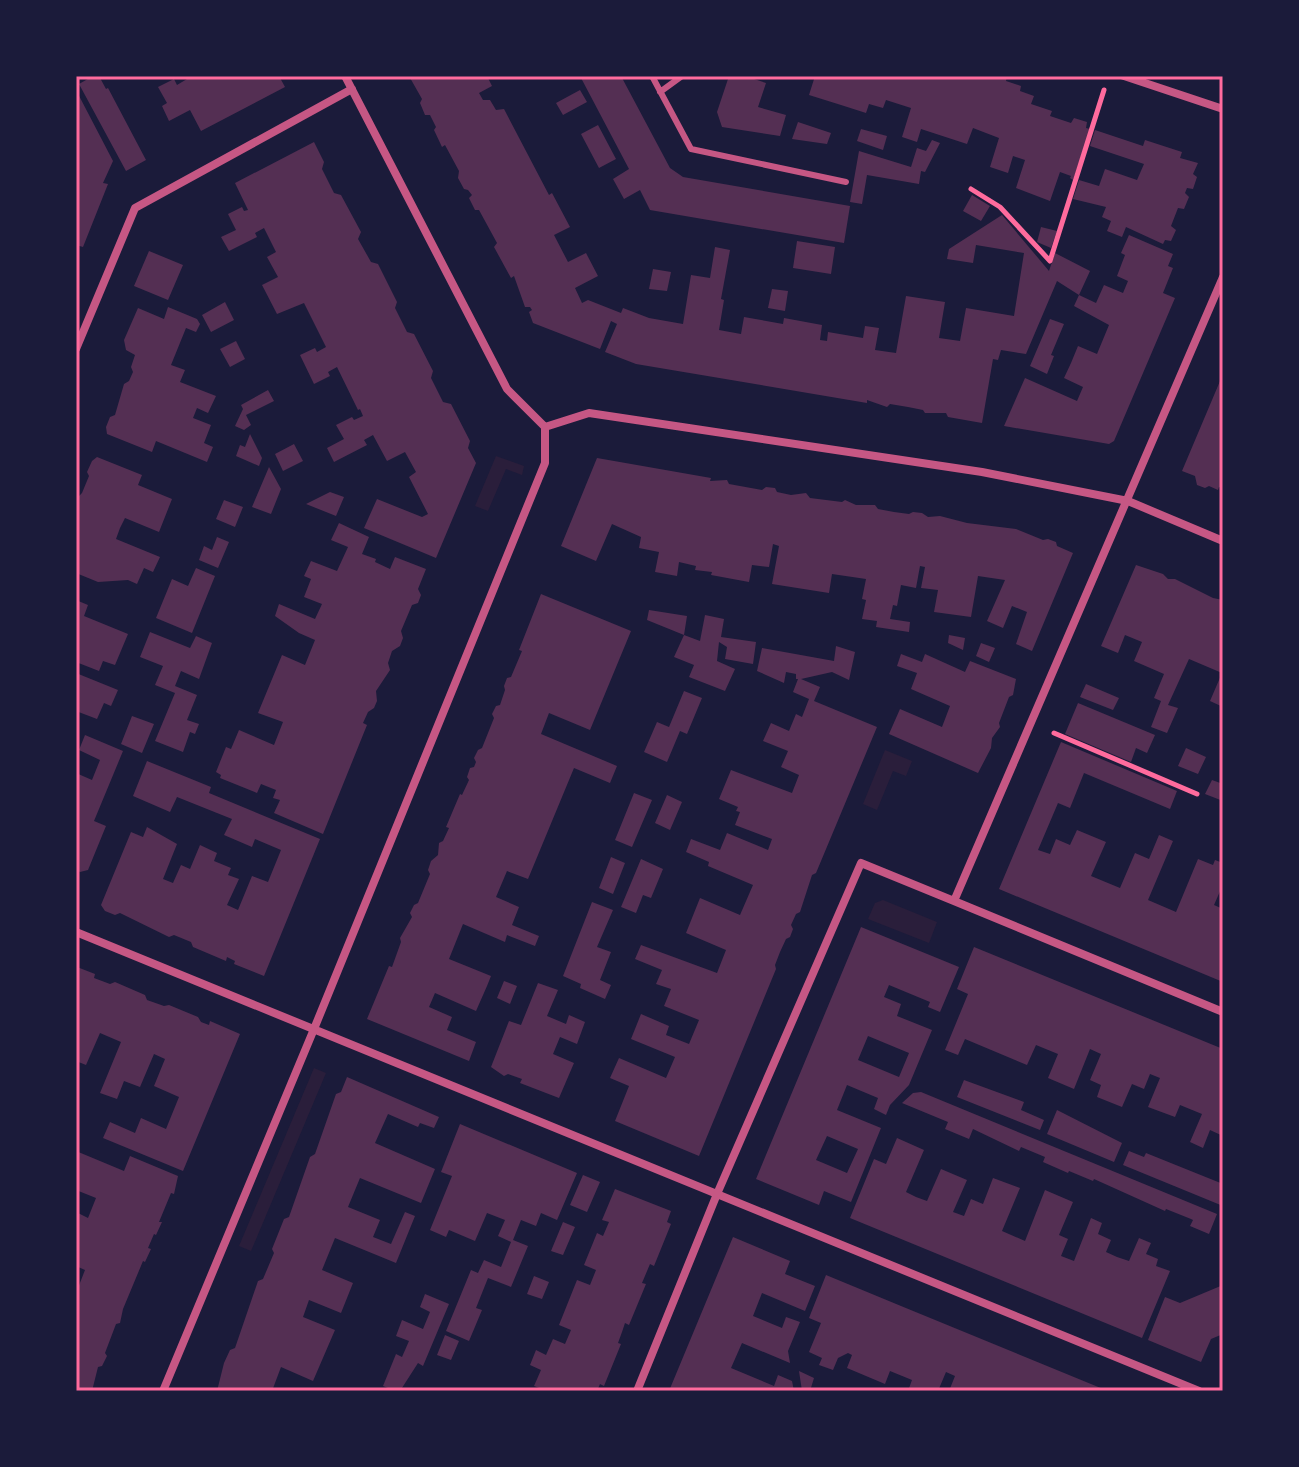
<svg xmlns="http://www.w3.org/2000/svg" width="1299" height="1467" font-family="'Playfair Display',serif">
<rect width="100%" height="100%" fill="#1b1b3a"/>
<path fill="#2a1e3b" d="M496,456L524,466L522,475L506,469L488,511L475,506Z
M885,750L912,761L906,776L893,771L877,810L863,804Z
M883,900L937,922L929,943L868,919L875,903Z
M314,1068L326,1073L251,1251L239,1246Z"/>
<path fill="#542f53" fill-rule="evenodd" d="M93,76H99L106,89L108,88L146,160L126,171L79,84Z
M185,76H279L285,87L201,131L190,110L169,121L162,106L167,103L158,87L174,79L177,85L187,79Z
M409,76H487L492,86L479,93L483,100H490L496,110L504,109L549,195L552,193L570,227L554,235L568,262L586,253L598,276L575,288L582,303L588,300L621,313L623,308L649,318L683,324L691,275L710,278L715,247L730,250L721,299L724,300L719,330L741,334L744,317L783,324L784,318L822,325L820,340L827,341L828,332L863,338L865,326L879,328L875,350L896,353L906,296L945,302L939,338L960,341L966,308L1014,316L1024,253L976,245L973,263L947,259L949,249L1002,215L1049,271L1055,253L1090,271L1079,295L1096,303L1104,285L1123,293L1128,281L1117,276L1125,255L1121,253L1129,235L1173,254L1168,266L1173,268L1163,293L1175,298L1114,441L1109,444L1004,426L1025,378L1077,401L1083,387L1064,378L1071,363L1078,346L1097,354L1109,325L1074,306L1079,295L1057,281L1026,354L1001,350L998,360L993,359L982,423L948,417L946,413H925L923,410L908,407L890,404L887,407L867,400V403L636,364L605,352L617,324L611,321L600,349L533,323L529,312L532,310L530,307H525L514,276L511,278L494,247L497,243L479,210H475L469,198L472,195L468,190L464,189L458,178L459,171L445,145L442,147L434,130L436,127L430,115H425L420,103L422,99Z
M580,76H621L670,168L683,177L850,206L844,243L650,210L640,190L624,199L613,179L629,169Z
M729,76H745L766,83L758,107L786,115L780,136L722,127L717,112Z
M815,76H1007L1006,81L1021,86L1020,91L1034,96L1031,104L1052,111L1050,116L1071,123L1074,118L1087,122L1086,128L1090,129L1073,180L1070,178L1071,176L1060,172L1050,201L1016,188L1025,160L1013,156L1008,173L990,167L999,138L973,128L967,144L921,129L917,142L902,137L911,108L886,100L883,108L869,104L866,113L841,105L809,95Z
M76,90L113,161L103,183L108,184L83,247L76,245Z
M580,90L587,102L563,115L556,103Z
M798,122L831,133L827,144L792,139Z
M598,125L616,159L599,168L581,134Z
M861,129L887,136L883,150L857,141Z
M1095,130L1143,146L1145,140L1182,152L1180,158L1198,163L1193,174L1197,177L1193,189L1187,188L1185,193L1189,197L1184,209L1178,208L1171,226L1176,230L1171,241L1165,240L1163,244L1126,227L1122,237L1107,231L1111,221L1102,217L1106,207L1073,199L1079,180L1099,186L1105,169L1137,180L1144,164L1090,146Z
M932,140L940,143L925,172L921,171L919,184L867,175L862,204L850,202L859,151L911,167L917,148L926,151Z
M314,142L324,162L322,169L334,193L341,195L361,232L358,239L371,262L378,264L397,302L395,308L407,332L414,334L433,371L431,378L443,402L451,404L470,441L468,448L476,463L436,558L364,528L377,499L422,517L428,514L409,477L416,472L405,452L387,461L373,435L364,440L367,445L334,462L327,448L344,439L336,425L352,417L354,420L363,416L360,409L358,410L337,367L328,372L330,376L314,384L300,355L315,348L317,352L326,347L304,303L277,314L262,285L278,277L267,257L276,252L264,228L255,233L257,237L229,251L221,237L236,230L228,214L242,207L244,211L248,210L235,183Z
M972,195L990,206L981,221L963,211Z
M1041,227L1057,231L1051,248L1037,242Z
M797,241L835,247L831,274L793,268Z
M149,251L183,265L168,300L134,286Z
M653,269L671,272L667,291L649,289Z
M772,289L788,291L785,311L768,308Z
M225,302L234,320L211,332L202,315Z
M168,307L197,319L200,324L196,332L186,328L171,365L185,370L180,382L216,396L208,413L197,408L193,418L211,425L204,443L213,447L207,462L156,441L152,452L107,434L106,427L110,417L115,415L124,384L129,381L133,372L131,367L135,355L126,350L124,340L138,308L164,319Z
M1050,319L1064,324L1051,355L1054,356L1047,374L1030,366Z
M236,341L245,359L230,367L220,349Z
M1223,374V488L1219,487L1218,490L1209,486L1205,488L1197,485L1195,476L1182,471Z
M268,390L274,401L246,415L251,425L244,430L235,426L243,409L241,405Z
M250,434L262,458L259,466L236,456L240,445L245,447Z
M294,444L303,461L283,471L275,454Z
M97,457L142,475L138,485L172,499L159,532L125,518L120,528L116,539L160,557L153,572L144,568L137,584L128,580L98,582L76,573V499L82,493L89,476L87,472L92,461Z
M597,458L711,478L710,481L727,480L729,484L762,490L766,487L775,488L777,492L791,495L806,493L810,498L842,502L845,500L856,505H875L878,509L894,512L909,514L913,512L922,513L928,517L940,516L967,523L1016,529L1043,540L1048,539L1056,542L1057,546L1073,553L1032,651L1016,644L1027,612L1012,606L1003,628L987,621L1005,580L978,576L971,617L934,612L938,590L921,588L925,567L920,566L916,588L901,585L897,606L893,605L890,619L910,622L909,632L876,627L877,621L862,619L866,600L862,599L866,579L832,574L829,593L772,584L779,546L773,544L769,567L752,565L749,582L711,575L712,572L695,570L696,566L679,562L677,576L655,572L659,552L639,548L641,537L612,524L596,561L561,546Z
M269,467L281,489L271,514L252,507Z
M330,492L344,497L336,516L306,504Z
M224,500L243,507L235,527L216,519Z
M339,523L369,537L362,554L376,559L375,562L390,569L395,557L426,569L418,589L421,595L418,603L412,605L401,631L403,638L400,646L392,651L388,663L390,670L376,691L377,701L374,708L368,712L363,723L367,725L323,834L274,813L280,800L273,798L276,790L261,784L257,793L220,778L221,775L216,772L226,747L231,749L239,730L274,745L283,722L258,713L282,655L305,665L315,640L299,633L275,616L279,604L315,619L322,604L304,597L311,579L304,576L311,561L337,571L348,547L331,540Z
M217,537L229,542L218,568L199,560L204,546L212,550Z
M1136,565L1163,574L1168,579H1175L1213,598L1223,600V707L1210,701L1222,673L1189,659L1168,705L1178,708L1167,733L1151,727L1161,701L1154,698L1164,674L1134,661L1142,642L1125,635L1118,653L1101,646Z
M196,568L215,576L192,633L156,618L172,579L188,586Z
M541,594L631,631L590,730L549,713L541,734L617,766L610,783L574,768L528,879L507,871L496,897L519,907L512,925L539,936L535,946L507,935L505,942L463,924L449,959L491,976L487,986L476,1011L435,993L429,1007L452,1017L447,1030L476,1042L469,1061L367,1019L389,966L392,967L401,942L400,938L412,917L410,913L414,905L418,903L430,874L428,870L431,861L438,855L439,843L443,841L449,828L446,827L460,794L462,795L469,780L467,777L470,768L474,767L476,762L474,758L478,750L482,748L494,718L492,714L496,706L500,705L505,690L504,686L507,678L511,677L522,651L519,650Z
M76,600L88,605L84,616L128,634L115,665L103,661L99,671L76,662Z
M649,610L687,616L684,635L700,641L705,615L724,619L721,637L756,642L753,664L725,659L727,647L719,642L717,661L735,669L725,691L689,677L694,665L674,657L684,635L647,620Z
M150,632L190,648L196,636L212,643L199,679L181,671L175,686L197,695L187,720L199,724L195,734L190,732L183,752L155,741L175,693L155,685L163,666L140,657Z
M949,635L965,638L963,650L948,643Z
M981,643L995,648L989,662L976,656Z
M836,646L855,652L849,680L832,672L801,679L820,687L814,701L877,727L816,873L812,875L800,912L796,914L791,925L793,929L790,937L786,939L780,952L775,965L776,969L699,1156L615,1121L629,1086L610,1078L619,1058L666,1078L675,1057L631,1039L641,1014L669,1026L666,1035L689,1044L699,1020L664,1006L671,989L656,984L662,970L635,959L641,945L717,973L726,950L686,933L700,898L740,915L753,885L708,866L709,862L686,852L691,839L720,850L727,833L768,850L772,839L735,825L740,812L736,811L738,807L719,799L731,770L792,793L799,775L781,767L788,751L763,741L771,723L789,731L796,714L802,717L809,699L793,692L798,679H796V674L786,672L784,683L757,671L762,648L834,661Z
M901,654L922,662L925,654L965,672L970,661L1016,679L1013,695L1009,697L999,723L1000,727L992,738L991,748L978,773L889,734L900,709L942,727L950,706L911,689L917,673L897,666Z
M76,673L118,690L111,706L104,703L97,719L76,711Z
M1086,684L1119,698L1113,710L1080,697Z
M684,691L702,698L687,734L680,731L667,762L644,752L657,722L669,727Z
M1078,703L1155,735L1147,753L1136,748L1131,762L1065,734Z
M132,716L154,724L142,753L121,744Z
M85,735L123,751L94,821L106,826L88,870L80,872L76,870V773L92,780L100,760L79,750Z
M1061,742L1177,791L1170,809L1084,773L1070,808L1058,803L1038,850L1050,854L1056,839L1070,845L1077,830L1106,842L1091,876L1120,888L1135,853L1149,859L1159,835L1173,841L1148,900L1176,912L1198,859L1213,865L1215,860L1223,863V890L1221,889L1214,905L1223,909V923L1220,930L1223,931V982L999,889Z
M1186,748L1206,757L1198,774L1178,766Z
M147,761L211,787L209,793L320,839L264,976L234,964L235,961L227,957L226,961L193,947L191,942L174,935L169,937L120,913L115,915L105,911L101,905L131,832L143,837L147,827L177,844L163,879L173,883L181,865L190,869L200,845L217,853L214,861L231,868L228,875L239,879L227,905L238,910L252,876L268,882L281,850L255,839L252,847L224,835L232,819L177,797L170,812L133,796Z
M1212,780L1223,784V801L1205,794Z
M634,793L652,800L632,847L615,840Z
M667,795L682,802L670,830L655,823Z
M611,857L625,863L613,894L599,888Z
M641,859L663,869L651,898L643,895L636,913L621,907Z
M592,902L613,910L597,947L611,952L600,980L611,985L605,999L580,988L581,984L563,976Z
M861,927L959,967L940,1012L928,1007L930,1002L889,985L884,997L901,1004L897,1016L932,1030L909,1085L890,1105L886,1115L874,1109L878,1098L847,1085L837,1110L881,1128L851,1202L824,1191L819,1205L756,1179ZM868,1036L909,1053L899,1077L858,1060ZM827,1136L858,1149L847,1173L816,1160Z
M974,947L1223,1049V1136L1210,1130L1203,1148L1190,1142L1202,1114L1180,1105L1175,1117L1148,1107L1160,1078L1150,1074L1144,1089L1132,1084L1122,1107L1097,1097L1101,1085L1090,1080L1101,1054L1090,1049L1074,1089L1048,1078L1058,1054L1036,1045L1027,1065L965,1039L958,1055L945,1050L968,994L957,989Z
M77,967L95,974L94,978L110,984L115,982L145,995L147,1000L164,1006L169,1005L198,1017L201,1022L209,1025L210,1021L240,1034L183,1171L103,1138L110,1122L135,1133L141,1118L166,1129L179,1097L154,1086L165,1059L154,1054L140,1087L124,1081L117,1099L100,1093L121,1042L100,1033L86,1065L76,1061Z
M504,981L517,986L510,1004L497,998Z
M538,983L558,990L547,1016L566,1024L569,1015L585,1022L577,1044L560,1037L553,1054L574,1063L559,1098L520,1083L522,1079L508,1074L504,1076L491,1067L509,1021L521,1025Z
M347,1077L439,1117L434,1128L420,1123L418,1127L388,1114L375,1143L435,1169L421,1203L360,1178L348,1207L380,1220L373,1237L391,1244L405,1212L415,1216L396,1263L335,1238L322,1270L353,1283L341,1313L309,1300L303,1317L335,1330L313,1381L281,1367L272,1391H217L224,1363L230,1350L235,1348L258,1281L263,1279L274,1253L272,1249L284,1219L289,1217L310,1157L315,1154L336,1094L341,1092Z
M964,1080L1024,1102L1021,1110L1044,1120L1040,1130L957,1097Z
M921,1092L1217,1214L1209,1234L1190,1226L1193,1220L1191,1219L1166,1209L1165,1211L1094,1179L1093,1181L1069,1171L1068,1173L1043,1162L1045,1157L1021,1147L1019,1151L973,1129L969,1139L945,1129L948,1122L902,1103L913,1093Z
M1057,1110L1122,1143L1114,1162L1047,1134Z
M460,1124L577,1173L557,1220L541,1213L536,1226L521,1220L513,1240L528,1246L511,1287L488,1278L476,1308L482,1310L469,1341L446,1331L471,1270L478,1273L484,1260L501,1267L511,1242L498,1236L505,1220L487,1213L475,1241L449,1230L446,1237L430,1230L452,1176L441,1172Z
M897,1138L924,1150L906,1192L916,1197L927,1201L941,1169L967,1180L953,1212L964,1216L971,1199L983,1204L993,1178L1020,1188L1002,1231L1025,1241L1045,1190L1073,1202L1059,1235L1068,1239L1061,1256L1074,1261L1091,1218L1102,1223L1098,1234L1111,1240L1106,1252L1117,1257L1129,1261L1139,1238L1151,1243L1146,1254L1158,1259L1156,1266L1170,1271L1142,1338L850,1218L874,1159L886,1164Z
M76,1151L124,1171L130,1156L178,1176L174,1194L171,1193L159,1222H162L156,1235L154,1234L148,1248L151,1249L145,1262L143,1261L123,1309L120,1323L116,1324L105,1353L107,1356L102,1366L98,1367L92,1391H76V1287L78,1288L85,1270L76,1266V1218L78,1213L88,1218L96,1198L76,1190Z
M1129,1151L1144,1157L1146,1153L1223,1184V1206L1123,1165Z
M583,1175L600,1182L587,1212L570,1205Z
M615,1189L671,1211L667,1222L671,1224L654,1266L650,1264L642,1283L646,1284L629,1325L625,1323L622,1332L618,1343L621,1344L604,1386L600,1384L597,1391H547L534,1386L541,1370L530,1365L536,1350L546,1355L553,1339L565,1344L571,1330L559,1325L577,1280L590,1285L596,1270L584,1265L597,1233L603,1236L609,1222L602,1220Z
M563,1222L575,1227L563,1255L551,1251Z
M733,1237L790,1261L785,1274L815,1286L805,1311L762,1293L753,1316L782,1328L786,1317L800,1322L788,1351L790,1363L742,1343L731,1368L774,1386L778,1375L792,1381L794,1391H669Z
M826,1275L901,1306L1108,1391H949L955,1376L946,1372L938,1391H908L912,1380L890,1371L885,1384L847,1368L852,1355L848,1353L838,1358L833,1370L819,1365L822,1358L809,1352L821,1323L809,1318Z
M534,1276L549,1282L542,1299L527,1294Z
M1223,1285V1334L1211,1339L1201,1362L1148,1340L1165,1297L1180,1303Z
M425,1294L449,1304L423,1366L418,1363L400,1391H395L383,1386L396,1354L402,1357L409,1341L396,1336L402,1320L423,1329L430,1312L420,1307Z
M445,1335L459,1341L451,1360L437,1355Z
M799,1371L814,1378L810,1391H802Z"/>
<g fill="none" stroke-linecap="round" stroke-linejoin="round">
<path stroke="#ff6b9d" stroke-width="5" d="M971,189L1000,207L1050,261L1104,90
M1054,733L1197,794"/>
<path stroke="#c65784" stroke-width="6" d="M652,76L691,149L846,182
M660,92L682,76"/>
<path stroke="#c65784" stroke-width="8" d="M345,76L507,389L545,427L589,413L982,472L1128,501L1223,541
M1124,76L1223,109
M76,349L135,208L352,89
M954,901L1223,1012
M76,932L1199,1391
M163,1391L314,1029L545,463V427
M637,1391L717,1194L861,863L954,901L1223,277"/>
</g>
<rect width="1299" height="1467" fill="none" stroke="#1b1b3a" stroke-width="156"/>
<rect x="78" y="78" width="1143" height="1311" fill="none" stroke="#ff6b9d" stroke-width="3"/>
</svg>
